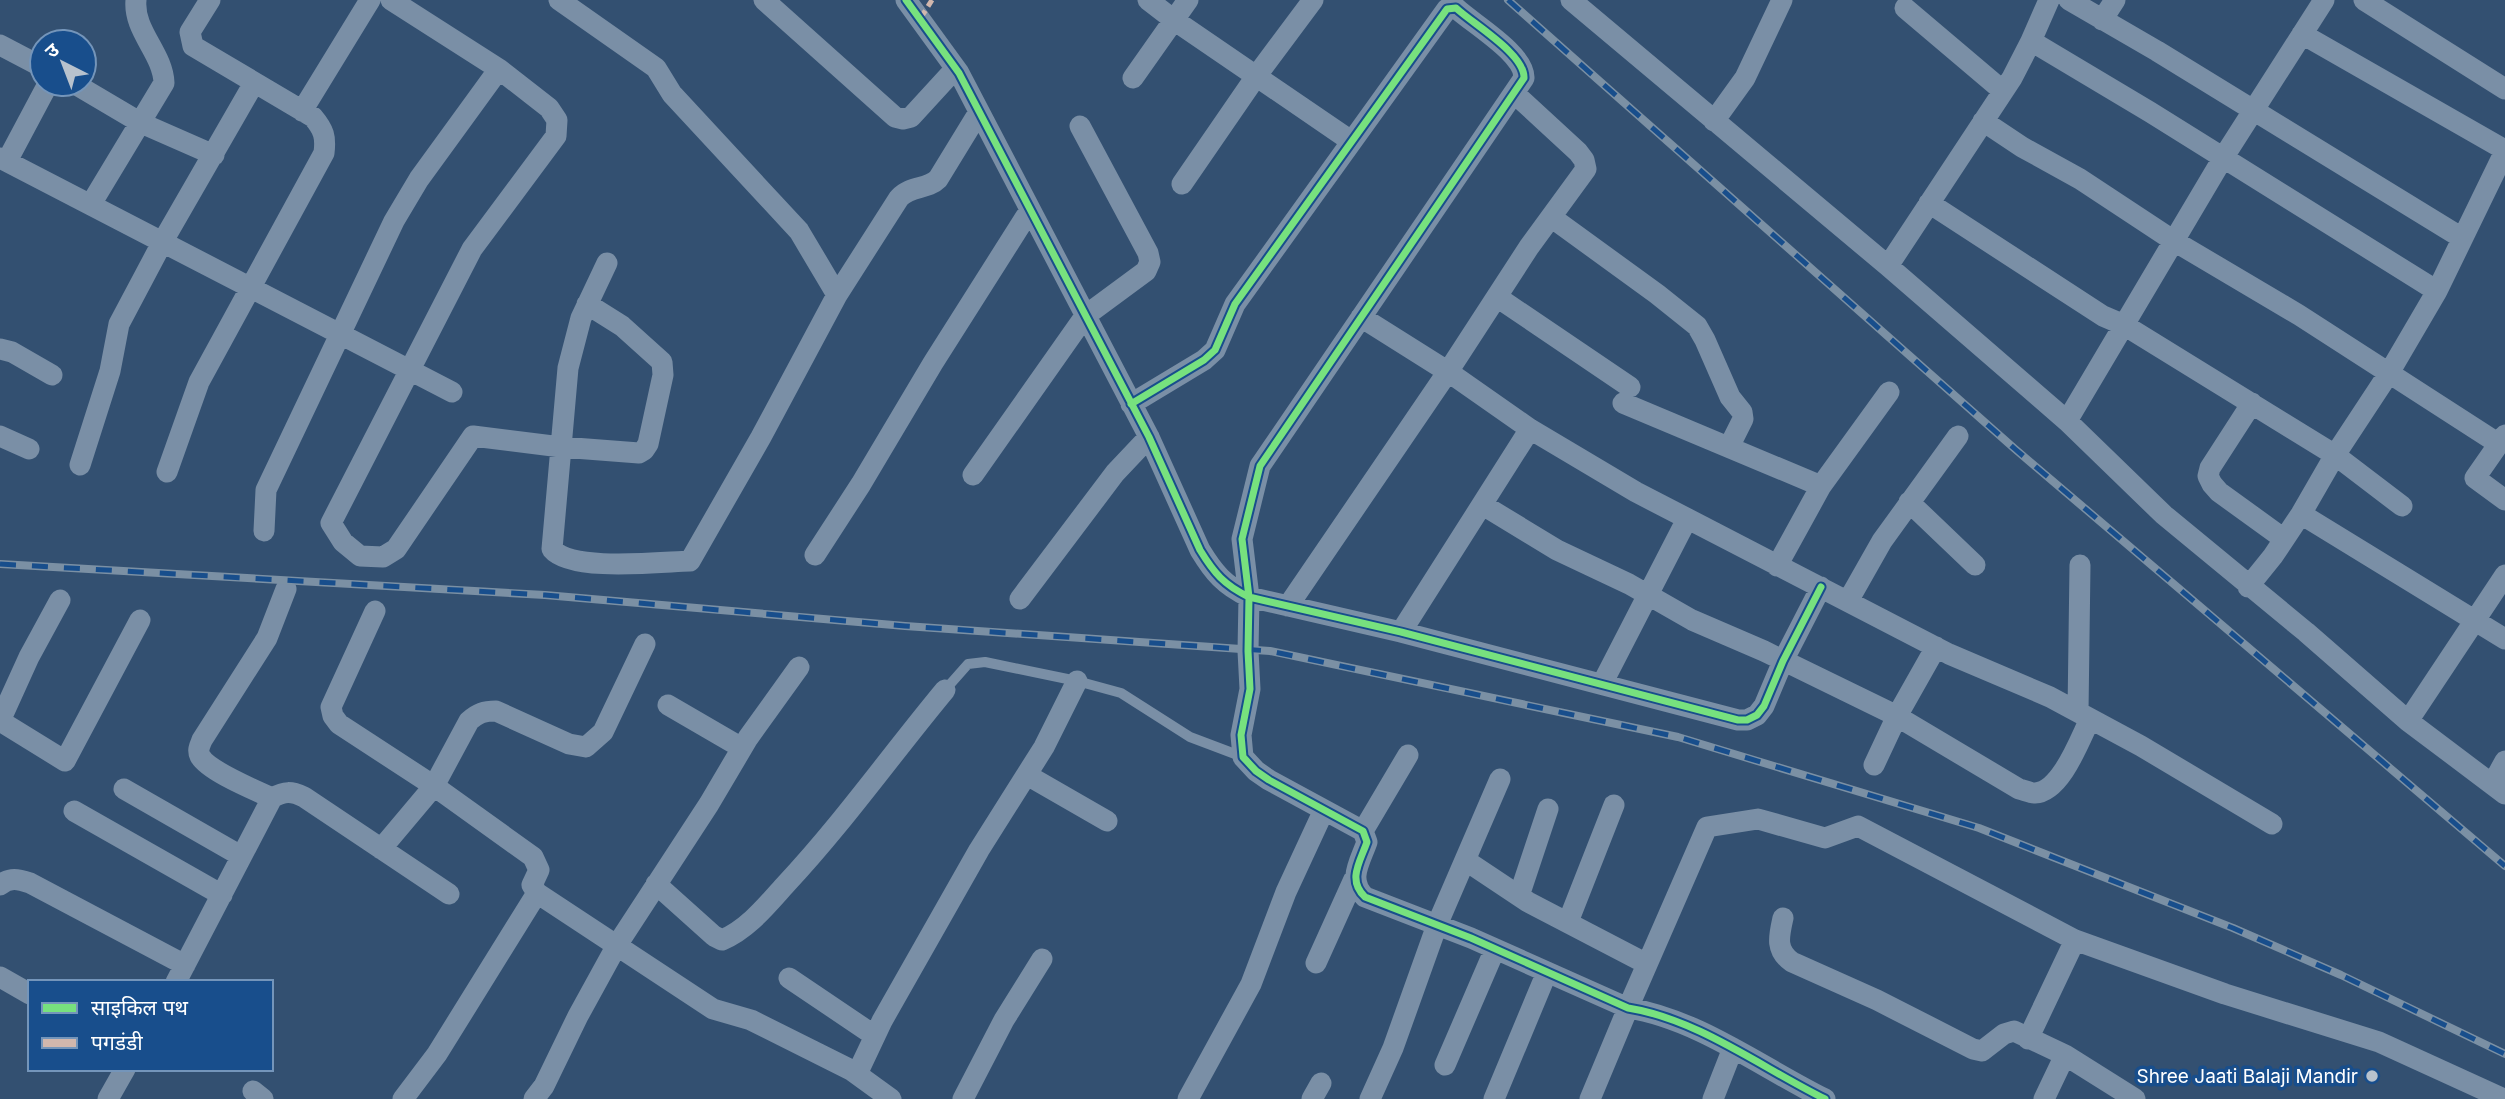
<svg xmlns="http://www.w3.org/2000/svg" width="2505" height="1099" font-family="Inter,'Noto Sans Devanagari',sans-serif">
<rect width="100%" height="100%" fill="#335071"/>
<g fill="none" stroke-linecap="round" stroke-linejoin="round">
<path stroke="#7a8fa6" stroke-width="10" d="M945,690L968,664L985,662L1077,681L1121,693L1190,737L1243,757"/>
<path stroke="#7a8fa6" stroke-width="21" d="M391,0L499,69L549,108L557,120L556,136L472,249L331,523L343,542L360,556L383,557L396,549L473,436L561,447L639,453L644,450L648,444L663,375L662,362L622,326L587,304
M559,0L656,68L672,94L799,231L837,295L761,437L690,561C659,562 571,572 552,549L568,368L581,318L607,263
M764,0L895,117L903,119L911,117L955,69
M906,0L959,73L1149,437L1200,550C1214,573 1224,585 1249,597L1401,632L1738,720H1747L1757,715L1764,706L1783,661L1821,587
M1148,0L1174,20L1351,141
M1571,0L1888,266L2067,421L2164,515L2306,632L2408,721L2505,794
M2049,0L2031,41L2150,112L2437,291
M2069,0L2157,51L2462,238
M2364,0L2505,89
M1905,8L2003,91
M2102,20L2115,0
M2302,34L2505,150
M0,45L42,67
M1133,78L1188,0
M75,84L141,123L214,155
M302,111L370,0
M1714,121L1745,78L1782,0
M1983,121L2022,147L2080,179L2174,241L2299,315L2499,444
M0,158L452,392
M7,161L48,84
M1182,184L1257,75L1313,0
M1929,203L2103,316L2124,325L2335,455L2402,506
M91,204L164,83C163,53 133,31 136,0
M1551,217L1657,294L1697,326L1705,340L1730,397L1742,412L1743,419L1729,447
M1888,266L2012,78L2031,41
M837,295L899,198C911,185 927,190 938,179L979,112
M1497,297L1630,387
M1361,317L1450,373L1530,429L1636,492L1949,654L2050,697L2141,746L2272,824
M0,349L12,352L52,375
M1623,403L1821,486
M2252,403L2210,468L2208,476L2212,484L2219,492L2284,539
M1131,404L1204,360L1215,350L1235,304L1447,9L1456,8C1473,24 1525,54 1524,78L1260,466L1242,539L1249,597L1248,651L1250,689L1241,735L1243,757L1256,771L1269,780L1363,831L1367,842C1360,862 1347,880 1365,897L1471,938L1628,1008C1698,1019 1762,1068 1825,1099
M2067,421L2223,158L2324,0
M2505,435L2475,478L2505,500
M0,436L29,449
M80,465L110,371L119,324L163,241L254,83
M167,472L199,382L324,153C326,137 324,130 313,117L193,46L190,32L210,0
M973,475L1085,316L1146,271L1150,262L1148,253L1080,126
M1909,502L1975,565
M1483,505L1557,550L1629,584L1692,620L1764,651L1893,714L2019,789C2024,790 2030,793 2035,793C2061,792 2080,739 2090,719
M2301,514L2505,639
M264,531L266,490L394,221L419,179L499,69
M815,555L861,484L933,363L1030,210
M1777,566L1821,486L1889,392
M2248,587L2273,556L2301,514L2335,455L2389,373L2437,291L2505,151
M1020,599L1115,473L1149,437
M1848,601L1882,541L1958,436
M1288,606L1451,367L1529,247L1586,169L1584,160L1578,152L1514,93
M375,611L331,707L333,716L339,724L434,786L533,857L539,870L532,885L537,893L713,1009L751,1020L851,1070L891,1099
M1401,632L1530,429
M1602,684L1687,519
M668,705L742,748
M2078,712L2080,565
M0,721L65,761L140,620
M0,721L29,657L60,600
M2408,721L2505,575
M1874,765L1897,716L1936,647
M1027,775L1107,821
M2493,783L2505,761
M124,789L241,856
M272,798C255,790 208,771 200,756C197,750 200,745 202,740L267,638L286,589
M74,811L222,895
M1363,831L1408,755
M381,849L434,786L469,721C478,713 484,711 496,711L569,744L586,747L603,732L645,644
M1465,860L1528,902L1647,964
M656,884L714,936L722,940C748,929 767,905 786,884C843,823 891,755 945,690
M0,885C10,877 18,879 30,883L185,965
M1519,896L1548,809
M1783,918C1779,936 1775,950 1792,962L1877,1000L1973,1049L1982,1051L2004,1034L2014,1031L2065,1055L2135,1099
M1568,922L1614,805
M1316,963L1354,879
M0,977L30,994
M789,978L875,1036
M176,982L272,798C285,791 291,791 304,797L449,894
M2028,1039L2075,940
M1445,1065L1495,949
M857,1074L882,1021L979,850L1044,747L1077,681
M253,1091L263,1099
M108,1099L125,1069
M403,1099L437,1054L537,893
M534,1099L544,1086L578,1016L617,945L709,804L748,738L799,667
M963,1099L1004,1020L1042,959
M1188,1099L1251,984L1286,892L1324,810
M1312,1099L1321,1083
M1370,1099L1393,1048L1437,925L1500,779
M1494,1099L1547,972
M1590,1099L1628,1008L1707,827L1758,819L1825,838L1858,826L2075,940L2225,994L2379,1042L2504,1099
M1713,1099L1733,1048
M2044,1099L2065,1055"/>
<defs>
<path id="rail" d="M1508,0L2015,449L2505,866
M0,564L545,595L905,626L1270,651L1678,737L1979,828L2233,928L2341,975L2505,1054"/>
</defs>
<use href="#rail" stroke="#7b90a4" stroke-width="8"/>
<use href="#rail" stroke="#184e8c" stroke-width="5" stroke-dasharray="16" stroke-linecap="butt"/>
<path stroke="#d1b7ad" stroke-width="5" stroke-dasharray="10 5" stroke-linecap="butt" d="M920,19L932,0"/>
<defs>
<path id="cycleway" d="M906,0L959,73L1149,437L1200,550C1214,573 1224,585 1249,597L1401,632L1738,720H1747L1757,715L1764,706L1783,661L1821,587
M1131,404L1204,360L1215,350L1235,304L1447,9L1456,8C1473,24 1525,54 1524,78L1260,466L1242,539L1249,597L1248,651L1250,689L1241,735L1243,757L1256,771L1269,780L1363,831L1367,842C1360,862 1347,880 1365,897L1471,938L1628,1008C1698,1019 1762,1068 1825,1099"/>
</defs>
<use href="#cycleway" stroke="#184e8c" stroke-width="11"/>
<use href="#cycleway" stroke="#77e17e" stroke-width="7"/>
</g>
<circle fill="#b8c2cd" stroke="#184e8c" stroke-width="2.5" cx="2372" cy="1076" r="7"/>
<g text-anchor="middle" stroke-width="7" stroke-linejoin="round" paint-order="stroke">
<g font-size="19" fill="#fff" stroke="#184e8c" text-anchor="end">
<text x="2358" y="1083">Shree Jaati Balaji Mandir</text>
</g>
</g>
<rect x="28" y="980" width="245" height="91" fill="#184e8c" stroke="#7495ba" stroke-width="2"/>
<rect x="42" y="1003" width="35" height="10" fill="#77e17e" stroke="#7495ba" stroke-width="2"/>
<text x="91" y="1015" font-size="21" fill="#ffffff">साइकिल पथ</text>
<rect x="42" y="1038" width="35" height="10" fill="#d1b7ad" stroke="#7495ba" stroke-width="2"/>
<text x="91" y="1050" font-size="21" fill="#ffffff">पगडंडी</text>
<g transform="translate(63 63) rotate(318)"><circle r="33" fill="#184e8c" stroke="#7495ba" stroke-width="2"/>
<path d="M0-5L12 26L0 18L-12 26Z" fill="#b8c2cd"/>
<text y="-10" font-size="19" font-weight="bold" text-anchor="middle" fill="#ffffff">उ</text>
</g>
</svg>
